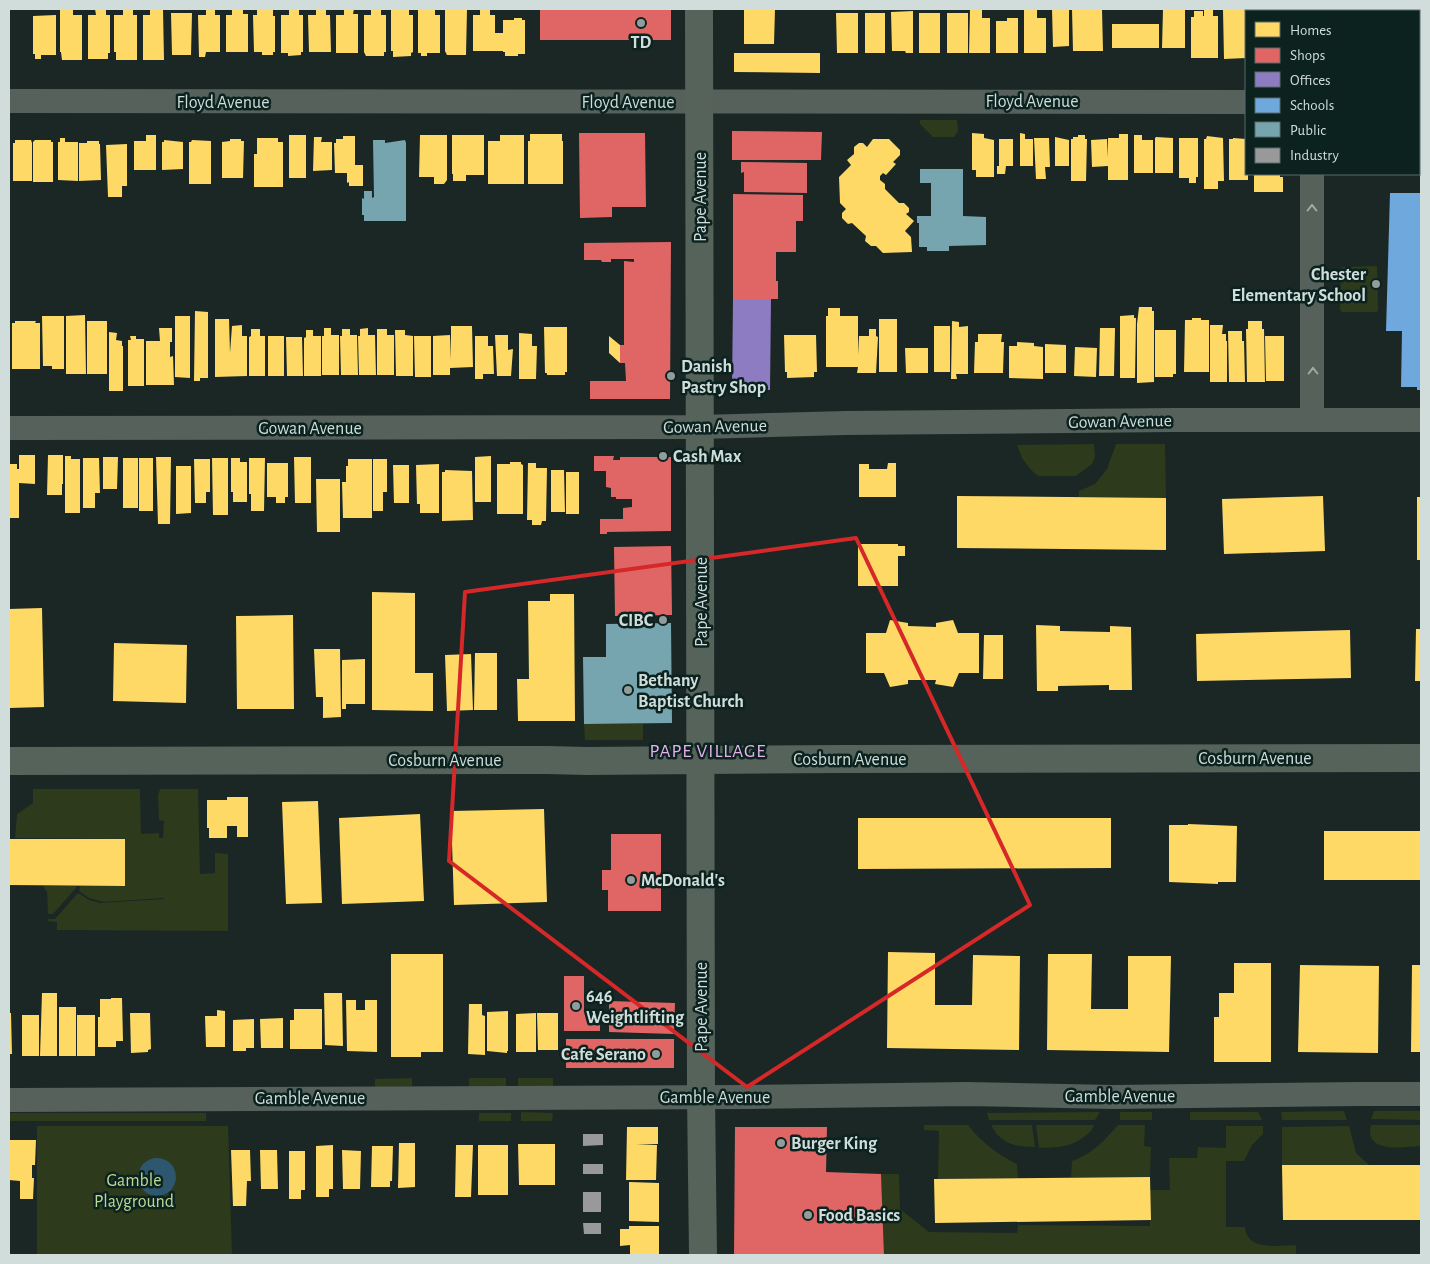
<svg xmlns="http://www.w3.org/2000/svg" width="1430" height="1264" font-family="'Alegreya Sans',sans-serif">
<rect width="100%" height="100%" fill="#1a2725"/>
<path fill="#2d3a1b" d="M920,120H957L958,131L954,137H933L920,124Z
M1377,266L1378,311L1376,312H1342L1340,310L1341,268L1342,267Z
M1094,444L1095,457L1092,464L1076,476H1038L1030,469L1022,458L1017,445Z
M1116,444H1165L1166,498L1079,497V491L1095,484L1107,469Z
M584,724H643V740H585Z
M33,789H140L141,834L159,833V838H163L164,821L159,820L158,795L160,789H198L200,874L215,873V853L228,854V931L57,930V922L47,921L48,919H55L78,893L89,900L100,903L164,899L163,898L104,902L89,898L79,891L80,886H125V839L15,838L17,814L33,803Z
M43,886H76V888L53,914H48L47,892Z
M412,1078V1086L375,1087V1079Z
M469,1078H506V1086L469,1087Z
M518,1078H553V1086L518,1087Z
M1344,1111L1347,1120H1282L1281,1112Z
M1374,1111H1421V1120L1371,1119Z
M521,1112L553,1113L552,1121H521Z
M1100,1112L1095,1120H989L987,1113Z
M1120,1112H1152V1120H1120Z
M1190,1112H1258L1262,1120H1190Z
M9,1113H206V1121H9Z
M479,1113H511V1121H479Z
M924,1125H968C982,1143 997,1154 1017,1164L1018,1178L938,1179L939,1131L924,1130Z
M991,1125H1032L1035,1147C1015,1147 1001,1144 991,1125Z
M1036,1125H1094C1092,1131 1089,1133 1084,1137C1070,1148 1056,1147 1039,1148Z
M1118,1125H1145L1144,1146L1151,1147L1150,1177H1071L1072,1161C1091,1155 1105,1140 1118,1125Z
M1371,1125H1421V1146C1405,1147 1363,1154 1371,1125Z
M37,1126H228L232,1255H37Z
M1226,1126H1263V1134L1252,1145L1244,1161H1226V1227H1245C1247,1252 1279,1245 1296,1245V1255H884L881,1174H899L900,1209L929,1232L1017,1233L1018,1225L1150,1226V1190H1170L1169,1158H1197L1198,1147L1226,1148Z
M1349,1126L1356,1153L1369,1165H1282V1127Z"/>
<path fill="#2d566f" d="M138 1177a19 19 0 1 1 38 0a19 19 0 1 1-38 0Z"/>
<path fill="#ffd966" d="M60,9H73V15H82V60H62L61,52H60Z
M95,9H106V15H110V53H108V59H88V15H96Z
M123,9H133V15H137V60H116V52H114V15H123Z
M150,9H163L164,60H143V15H150Z
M206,9H215V15H220V52H206L205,57H199L198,15H206Z
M232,9H243V14H248V52H226V15H232Z
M257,9H273V16H275V52H273V55H262V52H254L253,15H257Z
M289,9H299V15H303V52H301V55L288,56V53H281V15H289Z
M316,9H326V15H330L331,52H309L308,15H316Z
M344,9H354L353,14H358V53H336V15H344Z
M371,9H381V15H386V52H384V56H366L364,52V15H371Z
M391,9H409V15H413V52L411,53V56L393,57V51H391Z
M418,9H435V15H440V53H427V56H421V53H418Z
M445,9H467L466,55H447L445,51Z
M480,9H490V15H495V33H503V51H473V15H480Z
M744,9H775L774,44H744Z
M970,9H982V18H990V53H969Z
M1024,9H1037V18H1046V53H1024Z
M1052,9H1069V46L1053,47Z
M1072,9H1102L1103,51H1073Z
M1163,9H1185V48H1162Z
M1249,9V11H1246V58L1224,59L1223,10Z
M1204,10H1213V16H1218V58H1191V17H1194V11H1203V16H1204Z
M913,11V53H906L905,51H892L891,12Z
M171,13H192L191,55H172Z
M836,13H858V53H837Z
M865,13H885V53H865Z
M919,13H940V53H919Z
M947,13H968V53H947Z
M56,15V55H41V59H35V54H33V16Z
M514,18H522V20H525V54H518V56H505V52H503V20H514Z
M1007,18H1018V53H996V21H1007Z
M1112,24H1159V48H1112Z
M734,53H820V73L734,72Z
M972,133L984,134V138L994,140V177H976V170H972Z
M1020,133L1025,134V139H1033V166H1020Z
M530,134H562V141H563V184H528V141H530Z
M1119,134H1128V180H1108V166L1092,167L1091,140L1107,139L1108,158V138H1119Z
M146,135H156V170H134V141H146Z
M289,135H306V178H289Z
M420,135H447V180L444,184H434V177H419Z
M452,135H484V175H466V181H453V174H452Z
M500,135H524V184H488V141H500Z
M1078,135H1085V139H1087L1086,181H1071V139H1073V137H1078Z
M1134,135H1142V140H1153V173H1134Z
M343,136H355V165H363V186H349V182L347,183V173H335L334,143H336V139H343Z
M1207,136L1223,138L1224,181H1218V189H1204V139H1206Z
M314,137H322L321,142H332V170L313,171Z
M1055,137L1069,140V166H1055Z
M1156,137L1173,138V173H1155V138Z
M60,138H65V142H78V181L58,180V142H60Z
M257,138H278V142H283V187H254V154H257Z
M1034,138H1049L1050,167H1045L1046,179H1036Z
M1179,138H1198V177H1196V183H1189V178H1179Z
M1233,138L1246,139V174H1248V180H1229V139H1233Z
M230,139H241V141H244L243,178H222V142L230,141Z
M873,139H889L900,150V155L893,162L896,164L886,175L883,173L880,176V180L885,184V189L899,203H904L909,208V212L906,214L914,221L905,231L911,237L912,252L883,253L876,246H871L865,241L866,236L852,223L848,224L842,218V213L846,209L840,203L839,177L851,165L847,160L854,154V147L859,143H863L867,147Z
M999,139H1013V166H1006L1005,174H997V166H999Z
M15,140H31L32,143V181H13V143H15Z
M35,140H51V142H53V182H33V142Z
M164,140L183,142V169L162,170V142H164Z
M192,140L211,141V184H189V142H191Z
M87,141H99V144H100L101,180L79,181V143H87Z
M127,144V186H122V197H108L106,145Z
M1254,174H1280V177H1283V192H1254Z
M1139,307H1152V311H1154V382L1137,383V324Z
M828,308H840V316H858V355L859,336H869V329H876V336L878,337L876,373H857L858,367H826V316H828Z
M195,311L208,312V378H200V381H194Z
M85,315L86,374H66V316Z
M1134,315V318H1136L1135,378H1120V316Z
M42,316H64V369H52V366H43Z
M175,316H190V378L175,377Z
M1192,318H1201V320H1209V372H1184L1185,320H1192Z
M215,319H229L230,353L232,326L242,325V336H247V376L215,377Z
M879,319H897V372H879Z
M15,321H36L35,323H40V369H12V323H15Z
M87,321H107V374H87Z
M952,321L959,322V327L968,326V374H956L957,379H951Z
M1248,321H1262V329H1264L1265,382H1247L1246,329H1248Z
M1210,325H1223L1222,334H1226V341H1227V382H1210Z
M451,326H472L473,367L450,368V375H433V336L450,335L451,360Z
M934,326H950V372H934Z
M544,327H567V372H565V375H547V373H545Z
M159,328H172V342H170V357L173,356L174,385H146V341H160Z
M324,328H331V335H339V375H322V336H324Z
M368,328V335H375L376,375H359L358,336H360V329Z
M1100,328H1115L1114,376H1099Z
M251,329H260V336H265V376H249V337L251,336Z
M342,329H350V335H357L358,375H341L340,336H342Z
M377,329H387V335H394V375H377Z
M306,330H313V336H321V376H304V338L306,337Z
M395,330H405V335L413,336V376H396Z
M1155,330H1176V374H1173V377H1155Z
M1228,331H1242V341H1244L1245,382H1229Z
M109,332L117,333L116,340L122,341V346H123V391H109Z
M519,333L532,334V346H537L536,379H519Z
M978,334H1002L1001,342H1004L1003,373H974L975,342H978Z
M495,335H508V350L513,349L511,376H497Z
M784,335H816L817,372H814V377L787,378V372H785Z
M130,336H136V339H144V386H128V340H131Z
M268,336H284V376H268Z
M414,336H431V377H415Z
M475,336H488V346H493L494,374H483V379H475Z
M609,336L620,345V363L609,353Z
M1265,336H1284V381H1266Z
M286,337H302L303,376H287Z
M1017,342L1034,343V346L1043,347V379L1009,378V346H1017Z
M1045,344L1066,345V373H1045Z
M1075,347L1097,348L1096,377L1074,376Z
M905,348H928V373H906Z
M19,455H35V484L19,483V518H9V464H17V469H19Z
M48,455H63V484H62V495H47Z
M65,456H71V459H80V513H65Z
M491,456V502H475V457Z
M103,457H118L117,489H103Z
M156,457H171L170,524H158Z
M294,457H311V503H295Z
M83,458H99L100,493H95V508H83Z
M123,458H138V508H123Z
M139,458H153V511H139Z
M212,458H228V515H213Z
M231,458H240V462H247V502H233V492H231Z
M249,458H265L264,511H251V494H249Z
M194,459H210V492H206V503H195Z
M348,459H372V518H343L342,482H346V466H348Z
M373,459H387V492H383V511H373Z
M510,462H521V464L523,465V514H497V464H510Z
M267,463H288V497H285V503H276V497H267Z
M528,463H536V468H547L546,521H542L541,525H532V520H527Z
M888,463H896V497H859V464H869V469H887Z
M439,464V513H420V504H417L416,465Z
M393,465H409V503H394Z
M176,466H191V513L176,514Z
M445,470L472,471L473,520L442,521V472H445Z
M551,470H564L565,512H551Z
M566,472H579V514H566Z
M316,479H340V532H317Z
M957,496L1166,498V550L957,548Z
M1323,496L1325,551L1224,554L1222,499Z
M1417,497H1421V560H1417Z
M858,544H898V546H905V556H898V586H858Z
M372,592L415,593V673H433V711L372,710Z
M550,594H574L575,721H518L517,679H529L528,601H550Z
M42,608L44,707L9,708V609Z
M293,615L294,709H237L236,616Z
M890,620L908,623V626L936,627V623L953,620L958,633H979V673H959L953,687L935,684L936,680H908V684L890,687L884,673H866V633H886Z
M1036,625L1060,626V631L1110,632V626L1131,627L1132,690H1109V685L1058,686V691H1037Z
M1416,629H1421V681H1415Z
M1350,630L1351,678L1197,681L1196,634Z
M984,635H1003V679H983Z
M114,643L187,645L186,703L113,701Z
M314,649H340L341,717L323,718V697H316Z
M475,653H497V710H474Z
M471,654L473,710L447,711L445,655Z
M365,659V704H346V709H342V660Z
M227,797H248V837H237V826H227V838H209V828H207V800H227Z
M318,801L322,903L286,904L282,802Z
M544,809L547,902L454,905L451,811Z
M420,814L424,901L342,904L339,818Z
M858,818H1111V868L858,869Z
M1188,824L1237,826L1236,882H1218V884L1169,882V825H1188Z
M1324,831H1421V880H1324Z
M9,839H125V886L9,885Z
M888,952L935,953V1005H972L973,955L1020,956L1019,1050L887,1048Z
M391,954H443V1052H421V1057H391Z
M1048,954H1092L1091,1009H1128V956H1171L1169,1052L1047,1050Z
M1234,963H1271V1062H1214V1017H1219V993H1234Z
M1300,965L1379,966L1378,1053L1298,1052Z
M1412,965H1421V1052H1411Z
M42,993H57V1056H40Z
M324,993H342L343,1046L325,1045Z
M111,998H122L123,1041H116V1047H98V1017H100V999H111Z
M346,1000H356V1010H365V1000H377V1052L347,1051Z
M469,1004H482V1015L485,1016V1055L468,1054Z
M59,1007H76V1056H59Z
M294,1009H322V1049H290V1020H294Z
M217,1010L225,1011V1047H206L205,1016H217Z
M508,1011V1051H507V1053L487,1051V1012Z
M9,1013H11L12,1054H9Z
M130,1013H150L151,1049L148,1050V1052L131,1053Z
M536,1013V1052H516V1014Z
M537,1013H558V1050H538Z
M22,1015H39V1056H22Z
M77,1015H95V1056H77Z
M283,1018V1048H261L260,1019Z
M254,1019V1048H246V1051H233V1020Z
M627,1127H658V1144H636L657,1145L656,1180H626Z
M9,1140H36L35,1165H32V1178H34L33,1199H20V1181L9,1180Z
M399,1143H415V1187L398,1188Z
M518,1144H555V1185H519Z
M333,1145V1189H329V1197H316V1146Z
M456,1145H473L471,1197H455Z
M478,1145H508V1195H478Z
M372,1146H393L392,1181H390V1187H371Z
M231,1150H250L251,1181H247L246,1206H233Z
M260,1150H277L278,1189H261Z
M342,1150L361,1151L360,1189H343Z
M289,1151H305V1190H301V1199H289Z
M1282,1165H1421V1220H1283Z
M1150,1177L1151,1220L935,1223L934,1179Z
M629,1182L659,1183V1222L629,1221Z
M629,1226H659V1255H630V1245L620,1246V1229H629Z"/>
<path fill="#e06666" d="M540,9H671V40H540Z
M732,131L822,132L821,160H732Z
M579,133H645L646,207H612V217L580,218Z
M741,162L807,163V193L744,192V172L741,173Z
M733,194L803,195V221H796V252H776V281H778V299H733Z
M671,242L670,399H590V381H626L625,363H620V345H624V261L634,262V259H611V262H602L601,260H584V243Z
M594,456H614L613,460H620V457H671V531L607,532V534H600V519H623V508L632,507V499H616V497H611V488L606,487V471H594Z
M671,546L672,615L615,616L614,547Z
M611,834H661V911H608V890H602V870H611Z
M564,976H584V1012H600V1031H564Z
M609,1001L675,1003L674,1034L609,1032Z
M566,1039H674V1068H566Z
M735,1127H827L826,1172L881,1174L884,1255H734Z"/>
<path fill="#8e7cc3" d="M733,299H771L770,390H732Z"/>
<path fill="#6fa8dc" d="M1390,193H1421V390H1417V387H1401L1402,331H1386Z"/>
<path fill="#76a5af" d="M373,140H385V143L405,140L406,143V221H364V215H362V198L364,199V191H372V198L374,197Z
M920,169H963V216L986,217V245L949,246V251H927V247H919V223H917V216H931V183H920Z
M671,623L672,723L584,724L583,657H606V624Z"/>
<path fill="#999" d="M583,1134H603V1145L583,1146Z
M583,1164H603V1174H583Z
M583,1192H601V1212H583Z
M583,1223H601V1234H584Z"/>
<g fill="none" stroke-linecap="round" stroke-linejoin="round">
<path stroke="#55615a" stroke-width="24" d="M1312,9V11
M9,101L1246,102
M1312,420V174
M9,428L700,427L845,423L1174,420H1421
M9,1100L746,1097L967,1094L1113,1097L1358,1094H1421"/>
<path stroke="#55635b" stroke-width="28" d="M699,9L701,1097L703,1255
M9,761L547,760L587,761L841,759L1421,758"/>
</g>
<defs><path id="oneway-chevron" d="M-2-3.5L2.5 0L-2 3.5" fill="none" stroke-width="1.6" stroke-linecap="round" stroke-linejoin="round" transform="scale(1.25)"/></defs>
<g stroke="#9faba7">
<use href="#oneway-chevron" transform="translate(1312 208) rotate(-90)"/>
<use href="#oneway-chevron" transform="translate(1313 371) rotate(-90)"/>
</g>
<path fill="none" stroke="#d62828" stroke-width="4" stroke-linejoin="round" d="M856,538L1030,905L747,1087L449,861L465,592Z"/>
<g fill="#909d9b" stroke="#0b221f" stroke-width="2">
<circle cx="641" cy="23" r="5"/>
<circle cx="1376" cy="284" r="5"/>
<circle cx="671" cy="376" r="5"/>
<circle cx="663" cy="456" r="5"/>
<circle cx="663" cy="620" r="5"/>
<circle cx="628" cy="690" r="5"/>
<circle cx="631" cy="880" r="5"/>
<circle cx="576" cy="1006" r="5"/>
<circle cx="656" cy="1054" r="5"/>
<circle cx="781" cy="1143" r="5"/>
<circle cx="808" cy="1215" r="5"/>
</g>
<g text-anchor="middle" stroke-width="5" stroke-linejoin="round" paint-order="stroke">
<g font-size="18" font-weight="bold" fill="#d0ddda" stroke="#0b221f" text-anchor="start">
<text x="641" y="48" text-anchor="middle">TD</text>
<text x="1366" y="280" text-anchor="end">Chester<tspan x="1366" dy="21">Elementary School</tspan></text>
<text x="681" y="372">Danish<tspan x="681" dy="21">Pastry Shop</tspan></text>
<text x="673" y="462">Cash Max</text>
<text x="653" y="626" text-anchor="end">CIBC</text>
<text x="638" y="686">Bethany<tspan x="638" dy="21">Baptist Church</tspan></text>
<text x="641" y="886">McDonald's</text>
<text x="586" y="1002">646<tspan x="586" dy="21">Weightlifting</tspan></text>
<text x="646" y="1060" text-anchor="end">Cafe Serano</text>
<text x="791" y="1149">Burger King</text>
<text x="818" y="1221">Food Basics</text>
</g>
<g font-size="18" fill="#d0ddda" stroke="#0b221f">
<text x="1032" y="107">Floyd Avenue</text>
<text x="223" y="108">Floyd Avenue</text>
<text x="628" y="108">Floyd Avenue</text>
<text transform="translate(700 197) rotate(-90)" y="6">Pape Avenue</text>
<text transform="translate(1120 421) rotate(-1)" y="6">Gowan Avenue</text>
<text transform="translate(715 426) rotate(-1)" y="6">Gowan Avenue</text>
<text x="310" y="434">Gowan Avenue</text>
<text transform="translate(701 602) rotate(-90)" y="6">Pape Avenue</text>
<text x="1255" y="764">Cosburn Avenue</text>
<text x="850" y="765">Cosburn Avenue</text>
<text x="445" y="766">Cosburn Avenue</text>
<text transform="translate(701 1007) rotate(-90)" y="6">Pape Avenue</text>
<text x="1120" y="1102">Gamble Avenue</text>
<text x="715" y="1103">Gamble Avenue</text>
<text x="310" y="1104">Gamble Avenue</text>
</g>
<g font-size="18" fill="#bdd994" stroke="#0b221f">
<text x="134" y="1186">Gamble<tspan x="134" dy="21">Playground</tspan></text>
</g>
<g font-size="19" letter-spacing="1" fill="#e7b1ed" stroke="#0b221f">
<text x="708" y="757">PAPE VILLAGE</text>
</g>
</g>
<rect width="1430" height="1264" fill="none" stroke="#d0ddda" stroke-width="20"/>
<rect x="1245" y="10" width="175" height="165" fill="#0b221f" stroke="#5a6d6a"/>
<rect x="1255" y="22" width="25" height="15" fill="#ffd966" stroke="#5a6d6a"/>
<text x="1290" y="35" font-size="15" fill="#d0ddda">Homes</text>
<rect x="1255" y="48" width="25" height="15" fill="#e06666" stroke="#5a6d6a"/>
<text x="1290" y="60" font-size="15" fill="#d0ddda">Shops</text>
<rect x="1255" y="72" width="25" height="15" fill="#8e7cc3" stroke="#5a6d6a"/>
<text x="1290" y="85" font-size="15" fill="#d0ddda">Offices</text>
<rect x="1255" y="98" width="25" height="15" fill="#6fa8dc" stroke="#5a6d6a"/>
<text x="1290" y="110" font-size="15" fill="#d0ddda">Schools</text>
<rect x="1255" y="122" width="25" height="15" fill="#76a5af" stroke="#5a6d6a"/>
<text x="1290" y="135" font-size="15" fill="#d0ddda">Public</text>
<rect x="1255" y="148" width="25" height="15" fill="#999999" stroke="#5a6d6a"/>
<text x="1290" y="160" font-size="15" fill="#d0ddda">Industry</text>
</svg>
